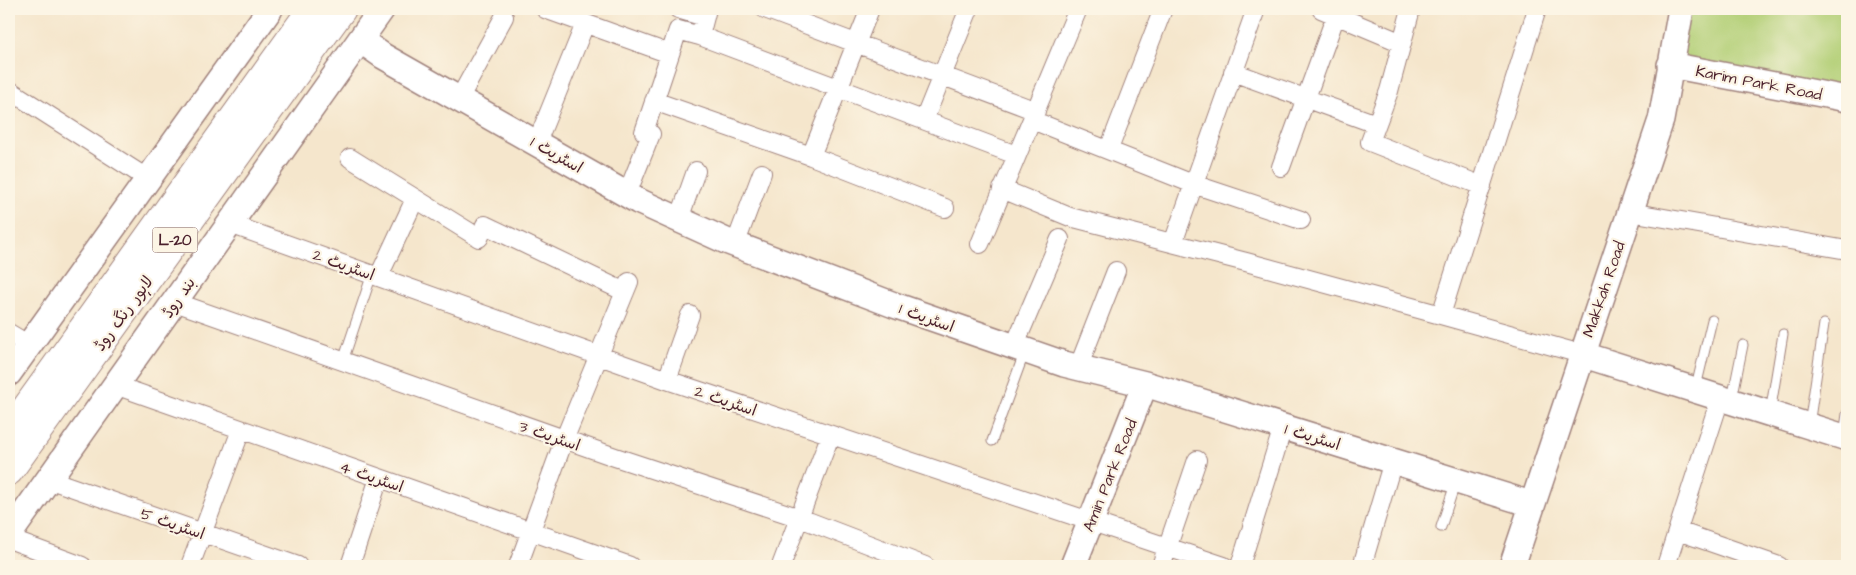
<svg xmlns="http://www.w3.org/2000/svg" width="1856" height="575" font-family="'Architects Daughter','Playpen Sans Arabic',sans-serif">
<rect width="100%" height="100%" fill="#fcf5e5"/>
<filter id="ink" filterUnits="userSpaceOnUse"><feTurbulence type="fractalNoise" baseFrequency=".02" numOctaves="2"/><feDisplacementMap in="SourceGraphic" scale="10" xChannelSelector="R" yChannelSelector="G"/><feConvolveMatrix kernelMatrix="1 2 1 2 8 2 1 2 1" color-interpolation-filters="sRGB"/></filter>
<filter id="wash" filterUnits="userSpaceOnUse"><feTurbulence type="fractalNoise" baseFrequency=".0096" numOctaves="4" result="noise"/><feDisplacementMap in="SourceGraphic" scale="20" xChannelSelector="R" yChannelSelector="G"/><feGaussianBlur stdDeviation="1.12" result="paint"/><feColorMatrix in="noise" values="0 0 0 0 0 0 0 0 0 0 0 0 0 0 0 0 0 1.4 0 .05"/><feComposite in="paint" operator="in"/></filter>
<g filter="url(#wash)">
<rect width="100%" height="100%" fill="#f5e6cc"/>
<path fill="#b2cf76" stroke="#7e7750" d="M1681,9H1847V99L1671,65Z"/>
</g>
<g filter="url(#ink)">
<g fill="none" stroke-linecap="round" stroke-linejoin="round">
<defs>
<path id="lane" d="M343,361L372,274
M1696,387L1712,320
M1732,399L1743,345
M1770,413L1783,334
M1809,425L1824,324
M1844,436L1847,414
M992,441L1025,351
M1441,527L1456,481"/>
<path id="street" d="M545,9L670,54
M678,9L705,17
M765,9L1036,111
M1321,9L1402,43
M1411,9L1389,91L1370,142L1482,186
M1537,9L1441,315L1581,354
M700,36L707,9
M1233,72L1376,124
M9,90L148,179
M459,99L504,17
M654,101L811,156L945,208
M924,120L969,9
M1032,120L1193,184L1301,220
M537,142L585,24
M1109,149L1163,9
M811,156L870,9
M350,158L479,238L485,225L625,292
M1281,167L1336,15
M1002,189L1070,217L1246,262L1441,315
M627,194L651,134L644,132L678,30L700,36L1016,155
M1630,212L1847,250
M679,219L696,171
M230,224L667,380L1224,566
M1173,243L1256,9
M980,244L1078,9
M735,245L762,173
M379,276L415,199
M175,302L615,457L800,518L925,566
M9,333L29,345
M1014,347L1060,239
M1078,368L1116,271
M667,380L690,315
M115,385L630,566
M48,479L298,566
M1678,531L1779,566
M9,539L82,566
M190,566L241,430
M350,566L379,478
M518,566L564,440L629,282
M781,566L830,436
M1161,566L1197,460
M1240,566L1283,427
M1362,566L1393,461
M1666,566L1720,399"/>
<path id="secondary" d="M360,40L383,56L638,201L726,241L894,305L1064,364L1145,384L1531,504
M1670,65L1847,99
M1581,354L1847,438
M9,373L270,9
M9,535L382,9
M1073,566L1145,384
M1512,566L1661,120L1681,9"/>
<path id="highway" d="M9,432L312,9
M9,471L342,9"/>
</defs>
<use href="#lane" stroke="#a0827c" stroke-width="11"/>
<use href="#street" stroke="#a0827c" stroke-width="20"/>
<use href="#secondary" stroke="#a0827c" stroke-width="28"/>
<use href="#highway" stroke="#a0827c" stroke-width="30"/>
<use href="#lane" stroke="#fff" stroke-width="9"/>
<use href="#street" stroke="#fff" stroke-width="18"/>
<use href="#secondary" stroke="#fff" stroke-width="25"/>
<use href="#highway" stroke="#fff" stroke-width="28"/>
</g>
</g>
<g text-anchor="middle" stroke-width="4.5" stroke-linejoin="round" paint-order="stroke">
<rect fill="#fcf5e5" stroke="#7f5f63" stroke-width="1" x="152.5" y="227.5" width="45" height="25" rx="4"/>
<g font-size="15" font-weight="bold" fill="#4a1f2b">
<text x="175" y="245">L-20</text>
</g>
<g font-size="16" fill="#4a1f2b" stroke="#fcf5e5">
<text transform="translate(1759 82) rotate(11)" y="6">Karim Park Road</text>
<text transform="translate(557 154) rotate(30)" y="6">اسٹریٹ 1</text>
<text transform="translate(344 264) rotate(20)" y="6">اسٹریٹ 2</text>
<text transform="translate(1603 289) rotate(-71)" y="6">Makkah Road</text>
<text transform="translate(178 297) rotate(-55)" y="6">بند روڈ</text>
<text transform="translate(123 313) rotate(-54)" y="6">لاہور رنگ روڈ</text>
<text transform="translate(927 317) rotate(20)" y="6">اسٹریٹ 1</text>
<text transform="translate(726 400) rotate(19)" y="6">اسٹریٹ 2</text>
<text transform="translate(550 435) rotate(19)" y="6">اسٹریٹ 3</text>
<text transform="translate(1313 436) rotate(17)" y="6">اسٹریٹ 1</text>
<text transform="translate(1109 475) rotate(-68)" y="6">Amin Park Road</text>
<text transform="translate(372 476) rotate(19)" y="6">اسٹریٹ 4</text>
<text transform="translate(173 523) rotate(19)" y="6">اسٹریٹ 5</text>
</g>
</g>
<rect width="1856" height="575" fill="none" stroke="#fcf5e5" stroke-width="30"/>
</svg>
